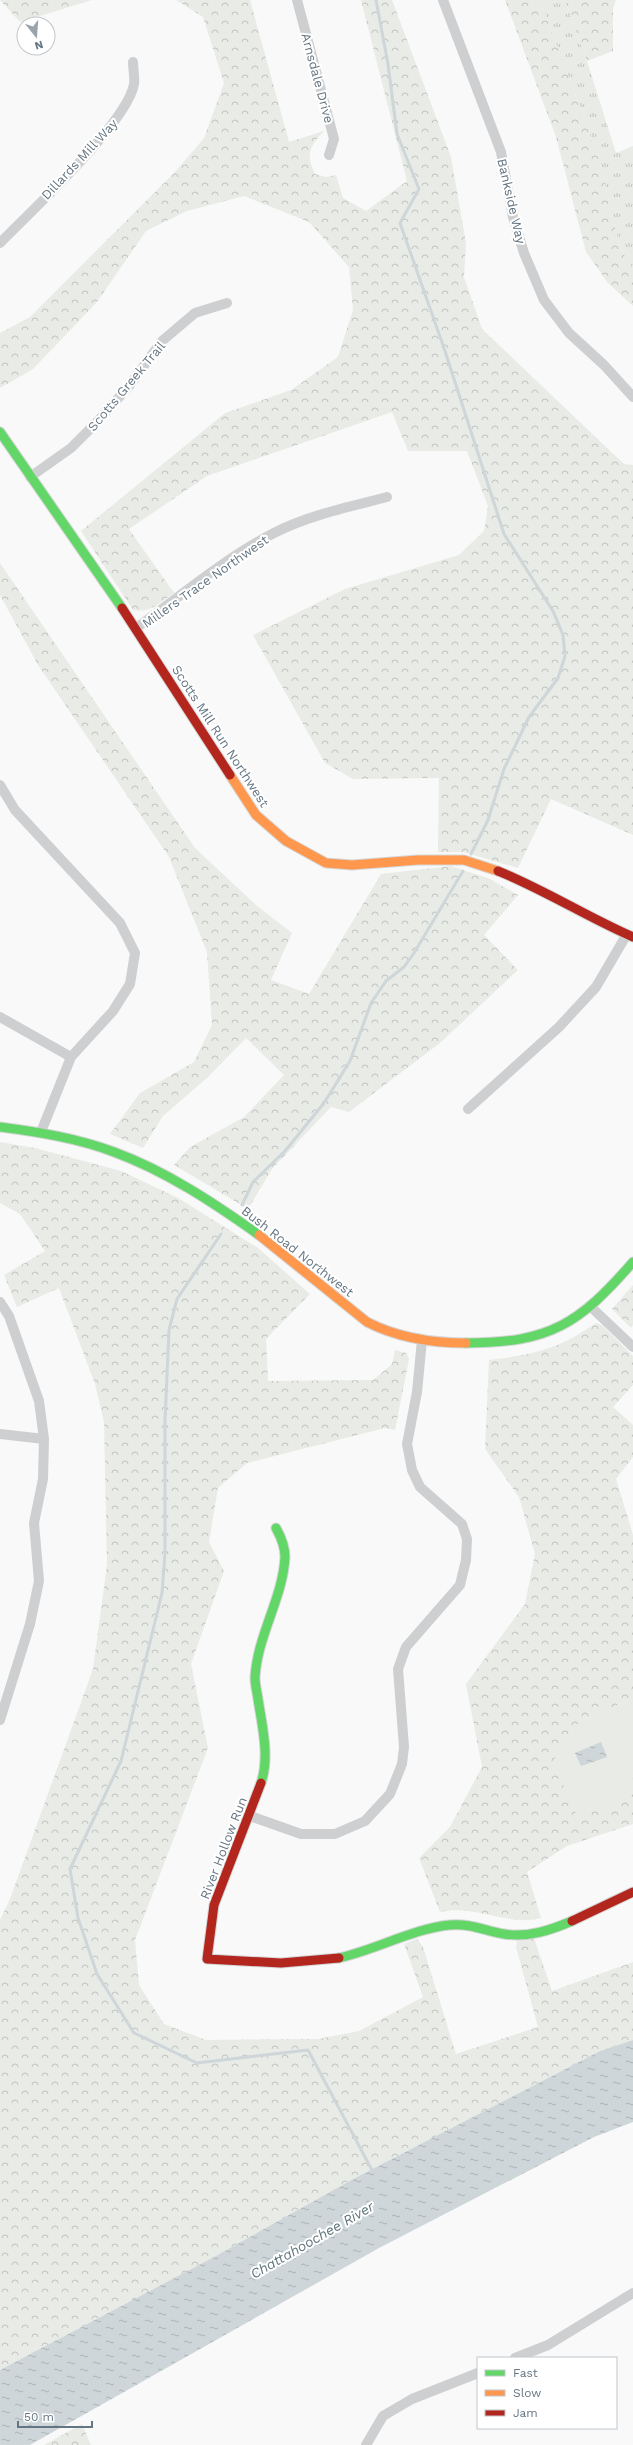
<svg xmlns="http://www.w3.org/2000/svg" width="633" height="2445" font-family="'Work Sans',sans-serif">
<defs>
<pattern id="grass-tufts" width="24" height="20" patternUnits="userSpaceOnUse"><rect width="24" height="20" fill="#e8ebe6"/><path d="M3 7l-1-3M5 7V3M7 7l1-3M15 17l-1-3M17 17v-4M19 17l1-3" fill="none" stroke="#c0c3c0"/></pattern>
<pattern id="forest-crowns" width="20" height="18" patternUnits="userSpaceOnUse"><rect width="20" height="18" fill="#e8ebe6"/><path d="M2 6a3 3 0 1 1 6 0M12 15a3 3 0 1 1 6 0" fill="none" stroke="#c0c3c0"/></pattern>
<pattern id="water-ripples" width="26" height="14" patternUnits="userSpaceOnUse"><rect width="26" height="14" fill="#ced6d9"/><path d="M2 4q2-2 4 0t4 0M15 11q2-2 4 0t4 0" fill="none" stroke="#abb2b5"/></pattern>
</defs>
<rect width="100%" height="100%" fill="#f9f9f9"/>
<path fill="url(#grass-tufts)" d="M540,0H565L587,61L616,153L633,146V269L620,248L599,159Z"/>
<path fill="url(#forest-crowns)" d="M0,0H92L20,22Z
M176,0H250L289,142L324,131C310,146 305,154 315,174L326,177L336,175L343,198L366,211L407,181L361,0H392L451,157L466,243L464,277L482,329L624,464L633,465V835L551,799L518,868L463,852H438L439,778L353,779L325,763L253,635L345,589L459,555L484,531L488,506L467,451H408L392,412L207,476L129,529L174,593C161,602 149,614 133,610L81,531L225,413L291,390L338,357L353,310L349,267L309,222L244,196L187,211L146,231L97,302L33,369L0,388V333L30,317L175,172L204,138L224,83L203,17Z
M505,0H540L599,159L620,248L633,269V306L608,283L586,252L556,137Z
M565,0H616L613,9V51L587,61Z
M0,563L195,848L257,906L292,933L271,980L309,994L381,874L451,866L490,879L518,895L484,935L518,970L440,1043L349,1112L331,1107L272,1169L248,1209L174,1165L190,1147L244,1117L284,1075L246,1038L208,1077L163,1116L143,1148L110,1134L140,1093L194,1062L212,1025L207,952L169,857L38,665L0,595Z
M0,1142L35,1148L121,1171L178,1198L258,1248L310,1294L266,1339L268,1381L373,1380L392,1364L395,1350L406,1353L409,1359L395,1430L385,1428L247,1463L218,1488L209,1542L224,1571L191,1664L208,1748L135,1940L139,1985L164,2024L206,2040L318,2039L359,2031L423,1997L404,1944L417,1939L423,1947L456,2054L538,2027L516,1947L517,1941L534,1938L552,1991L633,1962V2040L600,2051L355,2178L214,2257L0,2370V1920L10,1899L93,1669L107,1565L104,1422L95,1384L59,1288L17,1307L4,1275L45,1251L20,1214L0,1203Z
M633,1285V1325L631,1328L612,1309Z
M596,1323L602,1325L633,1356V1385L613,1407L633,1425V1457L616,1479L633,1535V1698L579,1722L633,1778V1824L567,1846L527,1872L541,1918C508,1927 475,1904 440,1912L419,1858L450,1827L482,1767L466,1684L525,1604L535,1554L519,1497L485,1449L489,1360C533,1355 559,1349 596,1323Z
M82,2424L91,2445H44Z"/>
<path fill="#e8ebe6" d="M633,1698V1778L624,1799L578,1818L553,1761L579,1722Z"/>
<path fill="url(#water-ripples)" d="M601,1742L607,1757L581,1766L575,1753Z
M633,2040V2122L594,2137L379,2248L30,2445H0V2370L214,2257L355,2178L600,2051Z"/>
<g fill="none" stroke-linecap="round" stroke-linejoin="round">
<path stroke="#ced6d9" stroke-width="3" d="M376,0L388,64L397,134L419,189L400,223L444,348L504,534L553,611L563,635L565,656L558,678L529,717L504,769L488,820L471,854
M242,1205L253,1182L285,1151L324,1103L350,1061L371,1003L386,981L404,967L414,953L463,871
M221,1234L177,1299L169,1330L165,1420V1554L162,1593L121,1761L70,1869L78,1918L97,1974L134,2033L197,2063L308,2050L373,2172"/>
<defs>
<path id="fast" d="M0,432L122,608
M0,1127C38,1132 77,1138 114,1152C166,1171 214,1203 259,1235
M466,1343C550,1343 579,1324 633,1262
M261,1783C270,1757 262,1725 258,1699C257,1692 255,1684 255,1678C257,1636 283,1598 285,1557C285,1546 281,1537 276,1528
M339,1958C375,1950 415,1928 450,1925C469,1923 486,1931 504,1934C528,1938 551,1930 572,1921"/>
<path id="slow" d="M230,775L256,815L286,841L326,863L352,865L418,860H464L498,871
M259,1235L367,1322C398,1338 431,1343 466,1343"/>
<path id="jam" d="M122,608L230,775
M498,871C545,890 587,917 633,937
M261,1783L214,1905L207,1959L281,1963L339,1958
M572,1921L633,1892"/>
</defs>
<use href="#fast" stroke="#d5d6d7" stroke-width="11"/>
<use href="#slow" stroke="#d5d6d7" stroke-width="11"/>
<use href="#jam" stroke="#d5d6d7" stroke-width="11"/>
<path stroke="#cecfd0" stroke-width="10" d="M297,0L334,139L329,155
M443,0L501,152L513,217L524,253L544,300L569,333L604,365L633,397
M0,243C30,212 128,122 134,84C135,77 133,69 133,62
M30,477L71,448L97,422L129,386L162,341L195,313L227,303
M136,628C181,596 225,558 274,533C309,515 349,507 387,497
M0,785L15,810L120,923L135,953L130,984L113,1011L71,1057L41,1132
M0,1017L71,1057
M468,1109L559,1027L596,987L627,934
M0,1302L9,1316L39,1401L44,1439L43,1479L34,1523L39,1581L30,1624L0,1720
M591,1307L633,1347
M0,1434L44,1439
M250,1816L301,1834H335L365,1821L390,1794L402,1764L404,1747L398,1669L406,1647L460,1585L466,1560L467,1539L462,1524L420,1487L412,1470L407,1444L417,1392L422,1340
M515,2358L548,2345L633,2293
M366,2445L383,2416L412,2399L478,2373"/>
<use href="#fast" stroke="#63d668" stroke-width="9"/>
<use href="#slow" stroke="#ff974d" stroke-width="9"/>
<use href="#jam" stroke="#b3261e" stroke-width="9"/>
</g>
<g text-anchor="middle" stroke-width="4" stroke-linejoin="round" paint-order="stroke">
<g font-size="13" fill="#657683" stroke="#fff">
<text transform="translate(318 78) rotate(75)" y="5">Arnsdale Drive</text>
<text transform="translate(79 159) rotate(-47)" y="5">Dillards Mill Way</text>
<text transform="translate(512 201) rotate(77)" y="5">Bankside Way</text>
<text transform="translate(126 386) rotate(-50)" y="5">Scotts Greek Trail</text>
<text transform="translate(205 581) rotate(-35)" y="5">Millers Trace Northwest</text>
<text transform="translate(221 736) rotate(57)" y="5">Scotts Mill Run Northwest</text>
<text transform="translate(298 1251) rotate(38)" y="5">Bush Road Northwest</text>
<text transform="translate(223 1848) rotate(-69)" y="5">River Hollow Run</text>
</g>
<g font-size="14" font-style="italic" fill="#60757c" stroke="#fff">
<text transform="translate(312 2240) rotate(-30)" y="5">Chattahoochee River</text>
</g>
</g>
<rect x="477" y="2357" width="140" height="72" fill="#ffffff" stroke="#c1c8cd"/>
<rect x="485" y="2370" width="20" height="6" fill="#63d668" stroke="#c1c8cd"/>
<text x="513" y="2377" font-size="12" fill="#657683">Fast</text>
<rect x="485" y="2390" width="20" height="6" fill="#ff974d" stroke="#c1c8cd"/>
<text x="513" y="2397" font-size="12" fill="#657683">Slow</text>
<rect x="485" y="2410" width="20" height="6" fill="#b3261e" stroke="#c1c8cd"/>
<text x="513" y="2417" font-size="12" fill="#657683">Jam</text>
<g transform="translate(36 36) rotate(163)"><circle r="19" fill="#ffffff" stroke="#c1c8cd"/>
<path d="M0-3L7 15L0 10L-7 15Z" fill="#99a4ac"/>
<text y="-6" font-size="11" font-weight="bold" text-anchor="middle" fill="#657683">N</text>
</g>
<path d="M18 2421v6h74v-6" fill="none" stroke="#657683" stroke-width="2"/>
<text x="24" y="2421" font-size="12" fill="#657683" stroke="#ffffff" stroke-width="3" paint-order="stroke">50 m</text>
</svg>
